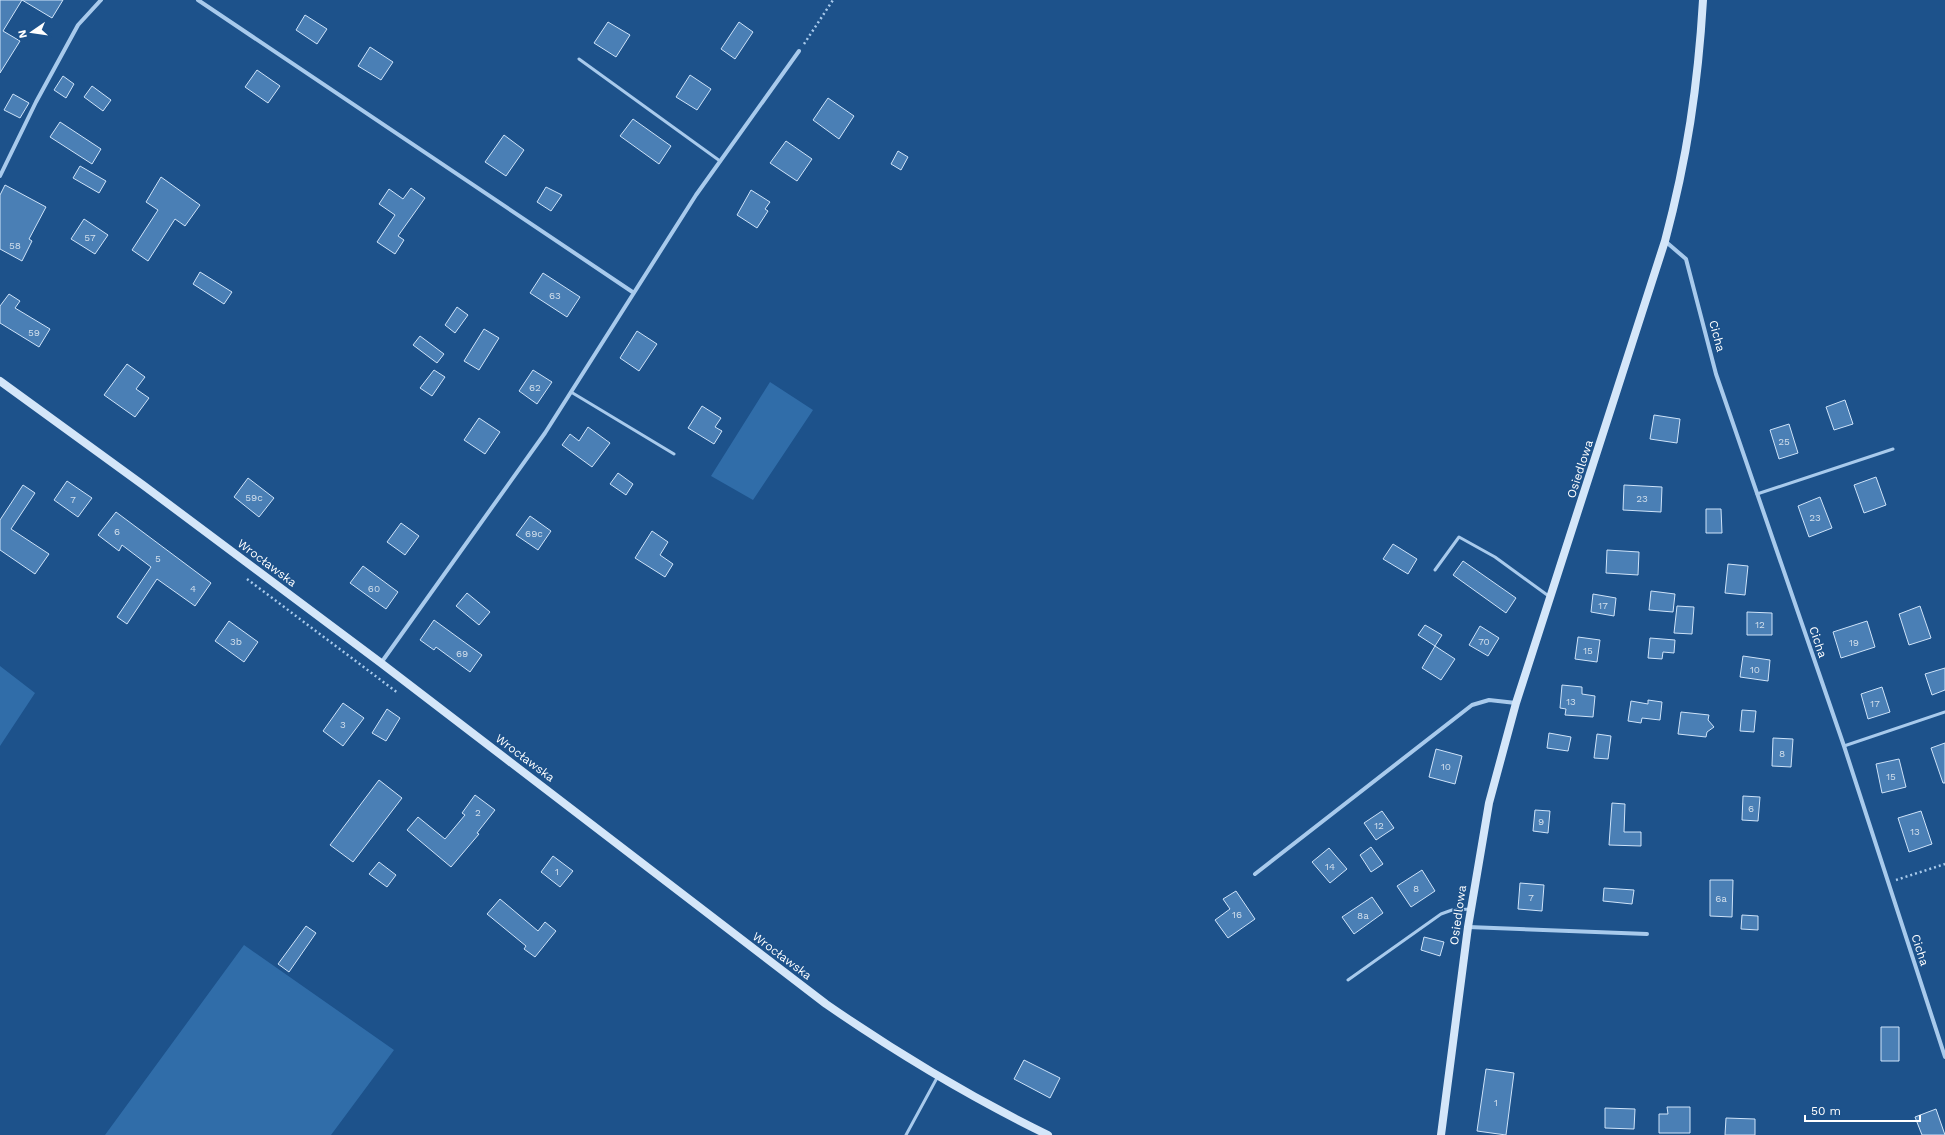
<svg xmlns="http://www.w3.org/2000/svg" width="1945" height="1135" font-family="'Work Sans',sans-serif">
<rect width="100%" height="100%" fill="#1d528b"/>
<path fill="#306da9" d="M770,382L813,410L753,500L711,476Z
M0,666L35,693L0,746Z
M244,945L394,1050L331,1135H105Z"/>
<path fill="#4a7fb5" stroke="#cee3f9" d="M0,0H63L52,18L22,0L3,31L20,41L0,73Z
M305,15L327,29L317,44L296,30Z
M608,22L630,35L616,57L594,43Z
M739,22L753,32L735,59L721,49Z
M370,47L393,62L381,80L358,66Z
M257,70L280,86L268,103L245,87Z
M690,75L711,89L697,110L676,97Z
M63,76L74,84L66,98L54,90Z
M92,86L111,100L103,111L84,97Z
M13,94L29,103L20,118L4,110Z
M828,98L854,116L839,139L813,120Z
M633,119L671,146L659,164L620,136Z
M60,122L101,149L92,164L50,137Z
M504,135L524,150L506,176L485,162Z
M786,141L812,159L797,181L770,163Z
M898,151L908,157L901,170L891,164Z
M80,166L106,181L99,193L73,178Z
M161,177L200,205L185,226L175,219L148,261L132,250L158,210L146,202Z
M5,185L46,207L29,239L32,241L22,261L0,249V195Z
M546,187L562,195L551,211L537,202Z
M411,188L425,198L398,236L404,240L395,254L377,242L395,215L379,204L389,189L403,199Z
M751,190L770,202L765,209L768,211L757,228L737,215Z
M84,219L108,235L95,254L71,239Z
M200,272L232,292L224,304L193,284Z
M543,273L580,297L567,317L530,293Z
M9,294L20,301L15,308L50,329L39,347L0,323V306Z
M457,307L468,315L455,333L445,325Z
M484,329L499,338L479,370L464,361Z
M637,331L657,344L639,371L620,358Z
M420,336L444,354L437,363L413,345Z
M127,364L145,377L136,389L149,398L135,417L104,395Z
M434,370L445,377L432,396L420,388Z
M533,370L552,382L537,404L519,391Z
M1845,400L1853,424L1834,430L1826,407Z
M702,406L721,418L715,427L722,431L714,444L688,428Z
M1654,415L1680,419L1677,443L1650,439Z
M479,418L500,432L485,454L464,440Z
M1789,424L1798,453L1779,459L1770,430Z
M588,427L610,443L592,467L562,445L570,434L579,441Z
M618,473L633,484L626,495L610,484Z
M1876,477L1886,505L1864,513L1854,485Z
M248,478L274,498L259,517L234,497Z
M67,481L92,498L78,517L54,500Z
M23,485L35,493L11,529L49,554L35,574L0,550V520Z
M1624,485L1662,487L1661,512L1623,510Z
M1820,497L1832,528L1809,537L1798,506Z
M1706,509H1721L1722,533H1706Z
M116,512L211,583L195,606L157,579L127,624L117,617L151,567L122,545L119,551L98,535Z
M530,516L551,531L538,550L516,535Z
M401,523L419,536L405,555L387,542Z
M652,531L668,542L660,555L673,564L665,577L635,558Z
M1393,544L1417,559L1408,574L1383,559Z
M1607,550L1639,552L1638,575L1606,573Z
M1463,561L1516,598L1506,613L1453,575Z
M1728,564L1748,566L1745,595L1725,593Z
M363,566L398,592L386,609L350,583Z
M1651,591L1675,594L1673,612L1649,610Z
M467,593L490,612L479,625L456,606Z
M1593,594L1616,598L1614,616L1591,612Z
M1677,606L1694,607L1692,634L1674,633Z
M1920,606L1931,638L1909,645L1899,614Z
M1747,612L1772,613V635H1747Z
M434,620L482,655L470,672L436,647L434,650L420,640Z
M229,621L258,642L244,662L215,641Z
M1867,621L1875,647L1841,658L1833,632Z
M1425,625L1442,635L1435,646L1418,635Z
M1480,626L1499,638L1488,656L1469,645Z
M1578,637L1600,640L1597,662L1575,659Z
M1650,638L1675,640L1674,653L1663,652L1662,659L1648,658Z
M1435,646L1455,659L1441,680L1422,668Z
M1743,656L1770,660L1768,681L1740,677Z
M1945,668V690L1932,695L1925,674Z
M1562,685L1582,687V694L1595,696L1593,717L1565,715L1566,709L1560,708Z
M1882,687L1890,712L1868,719L1861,694Z
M1648,700L1662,702L1660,720L1642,718L1641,723L1628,721L1631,701L1648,704Z
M343,703L364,718L343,746L323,731Z
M387,709L400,718L386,741L372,733Z
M1742,710L1756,711L1754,732L1740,731Z
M1681,712L1709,715L1708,720L1714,727L1707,732L1706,737L1678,734Z
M1549,733L1571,737L1568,751L1547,748Z
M1597,734L1611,736L1608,759L1594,758Z
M1773,738L1793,739L1791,767L1772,766Z
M1945,743V783H1943L1931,748Z
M1436,749L1462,756L1455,784L1429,777Z
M1899,759L1906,787L1882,793L1876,764Z
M379,780L402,798L353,862L330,845Z
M475,795L495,810L477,833L479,834L451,867L407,830L418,817L445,839L465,815L462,813Z
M1743,796L1760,797L1758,821L1742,820Z
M1612,803L1625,804L1624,832H1641V846L1609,845Z
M1535,810L1550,811L1548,833L1533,831Z
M1382,811L1394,828L1376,840L1364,823Z
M1921,811L1932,844L1909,852L1898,818Z
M1371,847L1383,864L1371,872L1360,855Z
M1329,848L1347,869L1330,883L1312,862Z
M553,856L573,871L560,887L541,872Z
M379,862L396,875L387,887L369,874Z
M1422,870L1435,891L1411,907L1397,886Z
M1710,880H1733L1732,917L1710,916Z
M1520,883L1544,885L1542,911L1518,909Z
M1604,888L1634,890L1632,904L1603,901Z
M1236,891L1255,919L1228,938L1215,920L1230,909L1223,899Z
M1372,897L1383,913L1354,934L1342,917Z
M500,899L538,931L545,922L556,931L535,957L524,949L526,946L487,914Z
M1742,915L1758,916V930L1741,929Z
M306,926L316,933L289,972L278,964Z
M1424,937L1444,942L1440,956L1421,950Z
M1881,1027H1899V1061H1881Z
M1024,1060L1060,1078L1050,1098L1014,1079Z
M1486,1069L1514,1073L1506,1135L1477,1131Z
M1667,1107H1690V1133H1659V1114H1668Z
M1605,1108L1635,1109L1634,1129L1605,1128Z
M1936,1109L1945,1135H1922L1915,1117Z
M1726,1118L1755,1119V1135H1725Z"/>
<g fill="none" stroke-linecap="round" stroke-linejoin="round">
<path stroke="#a8caec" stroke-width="2.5" stroke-dasharray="2 3" stroke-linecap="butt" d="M804,44L833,0
M247,579L398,693
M1896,880L1945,864"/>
<path stroke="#a8caec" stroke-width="3" d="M579,59L720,161
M571,392L674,454
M1757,494L1893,449
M1435,570L1459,537L1495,557L1550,597
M1844,746L1945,712
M1348,980L1441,914L1452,910L1471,909
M906,1135L938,1076"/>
<path stroke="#a8caec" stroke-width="4" d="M198,0L634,293
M0,176L36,102L78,25L101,0
M1665,241L1686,259L1716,374L1844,746L1945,1057
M381,663L545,433L696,195L799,51
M1255,874L1472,705L1489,700L1516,703
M1468,927L1647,934"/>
<path stroke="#d4e6f9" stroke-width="8" d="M0,381L143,485L381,663L826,1004C897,1053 970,1097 1048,1135
M1441,1135L1468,927L1489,803L1516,703L1665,241C1687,159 1698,85 1703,0"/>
</g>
<g text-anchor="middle" stroke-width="3" stroke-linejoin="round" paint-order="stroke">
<g font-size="10" fill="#d2dfec">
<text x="90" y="241">57</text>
<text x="15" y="249">58</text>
<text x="555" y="299">63</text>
<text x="34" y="336">59</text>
<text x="535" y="391">62</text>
<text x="1784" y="445">25</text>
<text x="254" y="501">59c</text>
<text x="1642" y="502">23</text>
<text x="73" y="503">7</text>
<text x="1815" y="521">23</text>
<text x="117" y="535">6</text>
<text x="534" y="537">69c</text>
<text x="158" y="562">5</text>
<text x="193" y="592">4</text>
<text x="374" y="592">60</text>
<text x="1603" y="609">17</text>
<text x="1760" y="628">12</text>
<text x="236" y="645">3b</text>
<text x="1484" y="645">70</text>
<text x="1854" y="646">19</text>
<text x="1588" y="654">15</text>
<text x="462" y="657">69</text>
<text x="1755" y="673">10</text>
<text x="1571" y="705">13</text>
<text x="1875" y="707">17</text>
<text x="343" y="728">3</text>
<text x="1782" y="757">8</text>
<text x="1446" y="770">10</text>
<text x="1891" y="780">15</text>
<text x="1751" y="812">6</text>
<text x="478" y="816">2</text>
<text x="1541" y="825">9</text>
<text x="1379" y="829">12</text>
<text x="1915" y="835">13</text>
<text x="1330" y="870">14</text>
<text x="557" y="875">1</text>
<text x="1416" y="892">8</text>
<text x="1531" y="901">7</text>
<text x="1721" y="902">6a</text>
<text x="1237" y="918">16</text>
<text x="1363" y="919">8a</text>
<text x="1496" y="1106">1</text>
</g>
<g font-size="12" fill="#fff" stroke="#1d528b">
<text transform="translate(1717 336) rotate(75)" y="4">Cicha</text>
<text transform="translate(1580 469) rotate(-72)" y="4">Osiedlowa</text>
<text transform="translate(267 563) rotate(37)" y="4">Wrocławska</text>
<text transform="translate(1818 642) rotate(71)" y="4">Cicha</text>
<text transform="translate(525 758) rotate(37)" y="4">Wrocławska</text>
<text transform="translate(1458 915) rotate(-82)" y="4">Osiedlowa</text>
<text transform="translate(1920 950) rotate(72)" y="4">Cicha</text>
<text transform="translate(782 956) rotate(37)" y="4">Wrocławska</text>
</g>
</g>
<g transform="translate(32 32) rotate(257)" stroke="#1d528b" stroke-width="3" paint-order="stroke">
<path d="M0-3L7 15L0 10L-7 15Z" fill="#ffffff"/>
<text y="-6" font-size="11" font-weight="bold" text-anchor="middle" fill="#ffffff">N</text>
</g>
<path d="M1805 1115v6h115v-6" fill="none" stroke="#ffffff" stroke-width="2"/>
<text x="1811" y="1115" font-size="12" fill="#ffffff" stroke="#1d528b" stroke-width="3" paint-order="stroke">50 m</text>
</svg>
